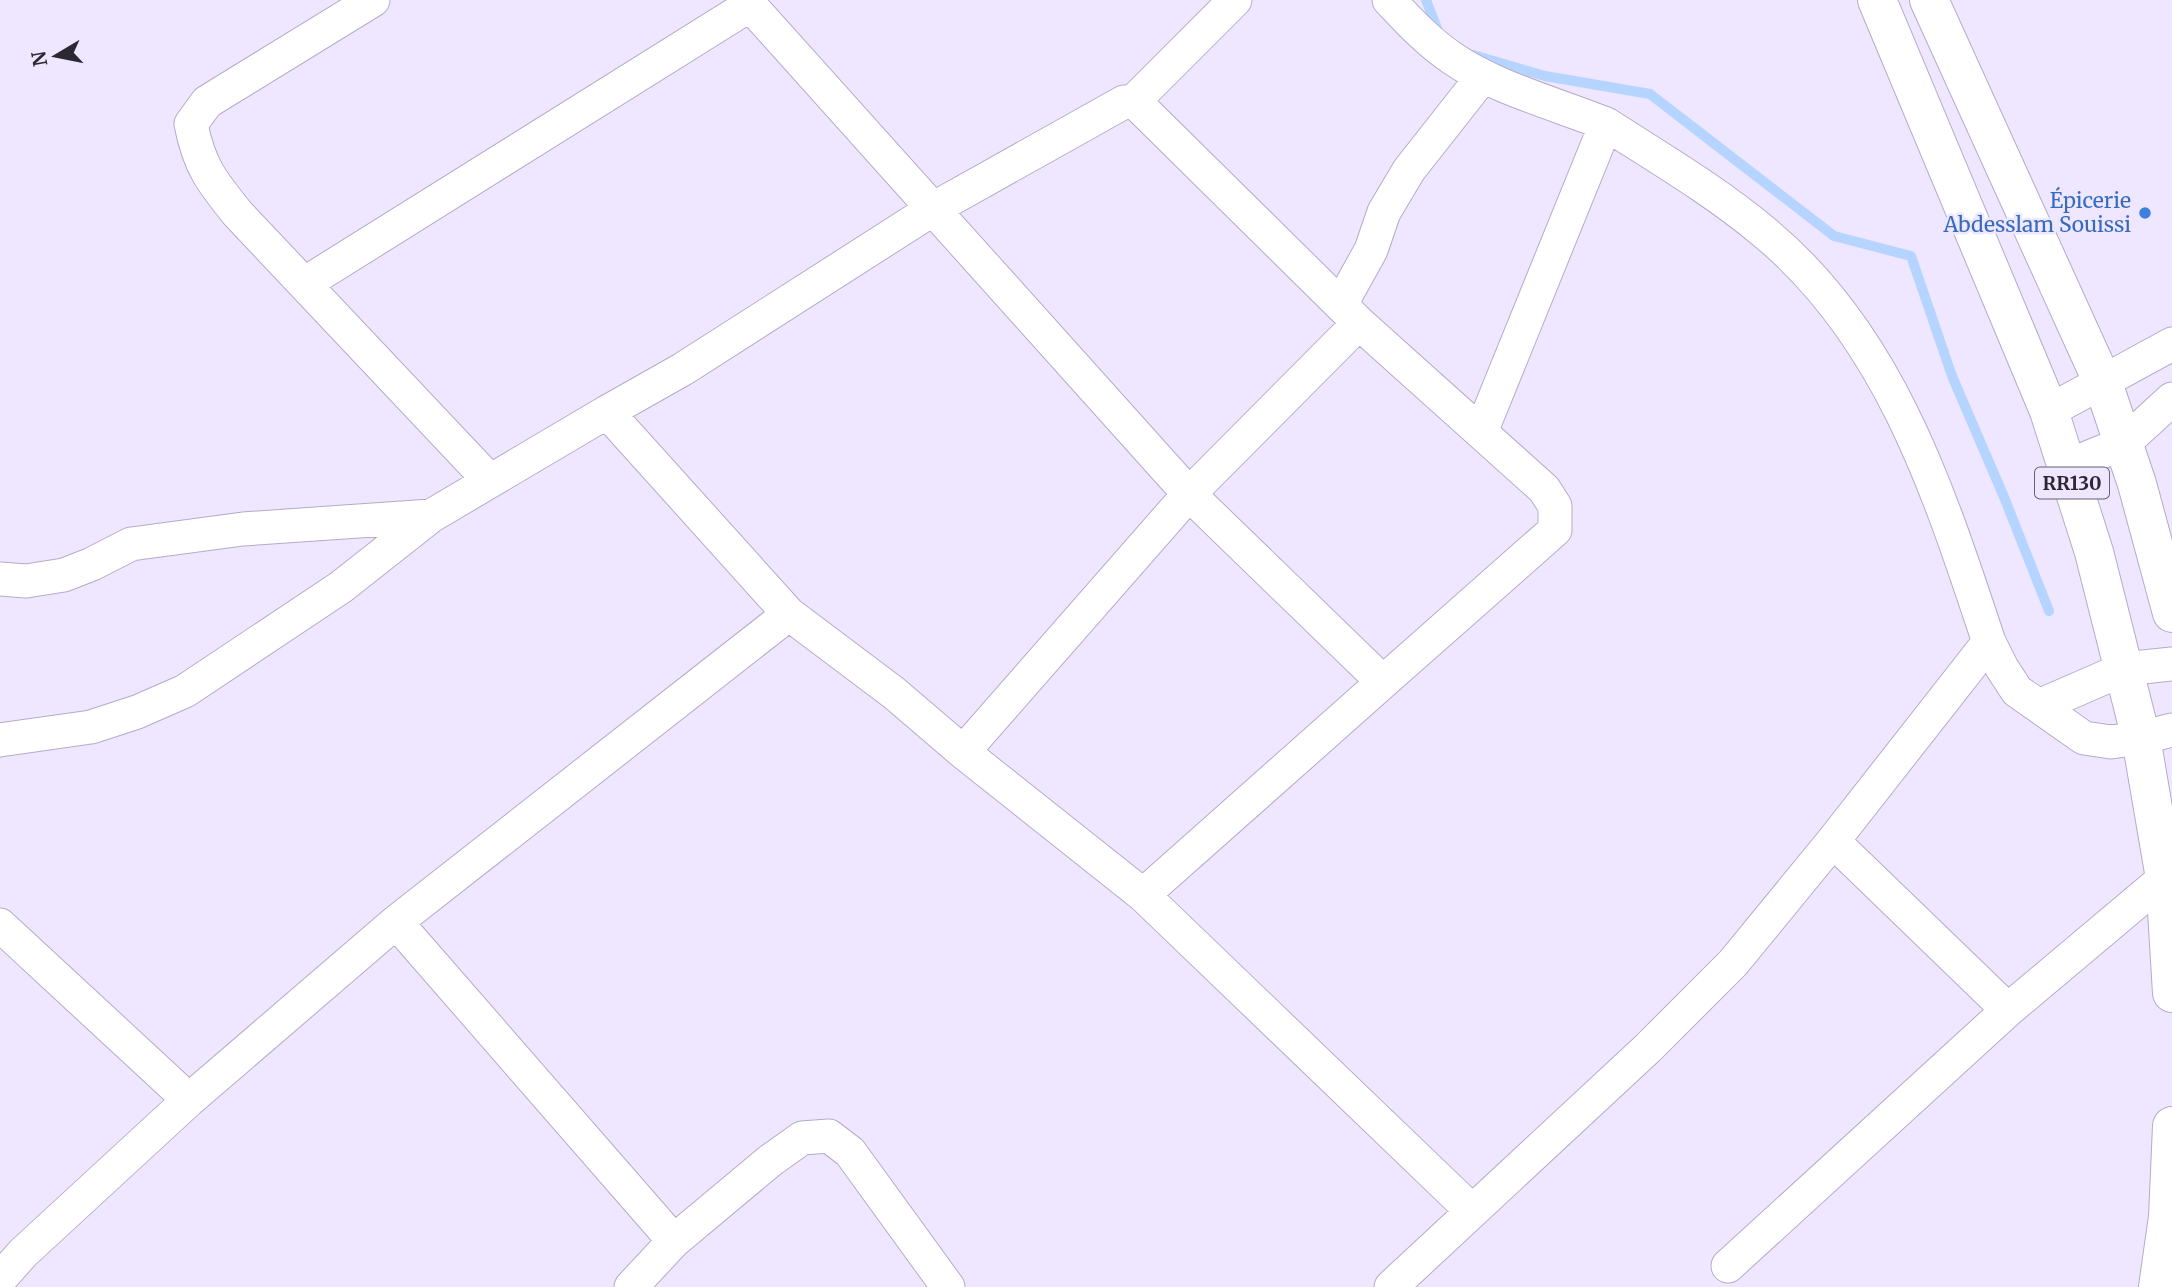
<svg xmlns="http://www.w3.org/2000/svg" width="2172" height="1287" font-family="Merriweather,serif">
<rect width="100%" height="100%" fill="#efe7ff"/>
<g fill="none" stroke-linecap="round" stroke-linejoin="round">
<path stroke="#b5d4ff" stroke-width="10" d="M1426,0L1440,36
M1473,55L1545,76L1650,94L1834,236L1911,256L1952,376L2004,497L2049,611"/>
<defs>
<path id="street" d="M373,0L207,102L191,124C199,166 212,182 238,214L490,481
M1389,0C1409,21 1428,42 1452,58C1493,87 1559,105 1606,124
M1134,101L1235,0
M304,284L750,5L1189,494L1383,682L1143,895
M1341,304L1371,250L1384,212L1409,170L1483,76
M2049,411L2172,344
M607,412L683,369L933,209L1124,102L1134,101L1359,323L1544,489L1555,506V530L1383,682
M1481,432L1606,124C1659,158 1715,191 1764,232C1890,336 1939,492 1989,642
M2067,466L2124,443L2172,399
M0,579L26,581L64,575L92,564L131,544L243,529L431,516L607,412L789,614L894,693L963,752L1143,895L1472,1211
M2039,706L2124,669L2172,664
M0,740L91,727L137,712L185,691L341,587L431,516
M963,752L1189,494L1359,323
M1833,841L2008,1010
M396,922L789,614
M0,925L189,1100
M1728,1266L2008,1010L2165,878
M0,1279L23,1253L189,1100L396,922L674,1241
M631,1287L674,1241L771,1160L802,1138L829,1136L850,1152L948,1287
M1391,1287L1648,1048L1733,963L1833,841L1989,642L2002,668L2017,691L2084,738L2111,742L2141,738L2172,730"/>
<path id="highway" d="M1877,0L2049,411L2094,552L2141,738L2165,878L2172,993
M1929,0L2103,383L2137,484L2172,613
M2158,1287L2168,1217L2172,1126"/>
</defs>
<use href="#street" stroke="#b5abc8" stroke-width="35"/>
<use href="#highway" stroke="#b5abc8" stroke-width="40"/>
<use href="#street" stroke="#fff" stroke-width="33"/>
<use href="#highway" stroke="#fff" stroke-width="38"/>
</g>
<circle fill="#3f7fe0" stroke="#efe7ff" stroke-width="2.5" cx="2145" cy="213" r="7"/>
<g text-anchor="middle" stroke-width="5" stroke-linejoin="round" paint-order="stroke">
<rect fill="#efe7ff" stroke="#666170" stroke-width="2" x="2035" y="467.5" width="74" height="31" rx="5"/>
<g font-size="19" font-weight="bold" fill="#2c2833">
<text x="2072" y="490">RR130</text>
</g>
<g font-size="21" fill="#366cbe" stroke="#efe7ff" text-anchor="end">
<text x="2131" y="208">Épicerie<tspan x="2131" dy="24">Abdesslam Souissi</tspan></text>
</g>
</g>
<g transform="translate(56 56) rotate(260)" stroke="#efe7ff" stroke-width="5" paint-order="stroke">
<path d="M0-5L12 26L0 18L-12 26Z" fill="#2c2833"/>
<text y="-10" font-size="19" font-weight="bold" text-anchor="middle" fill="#2c2833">N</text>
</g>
</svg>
